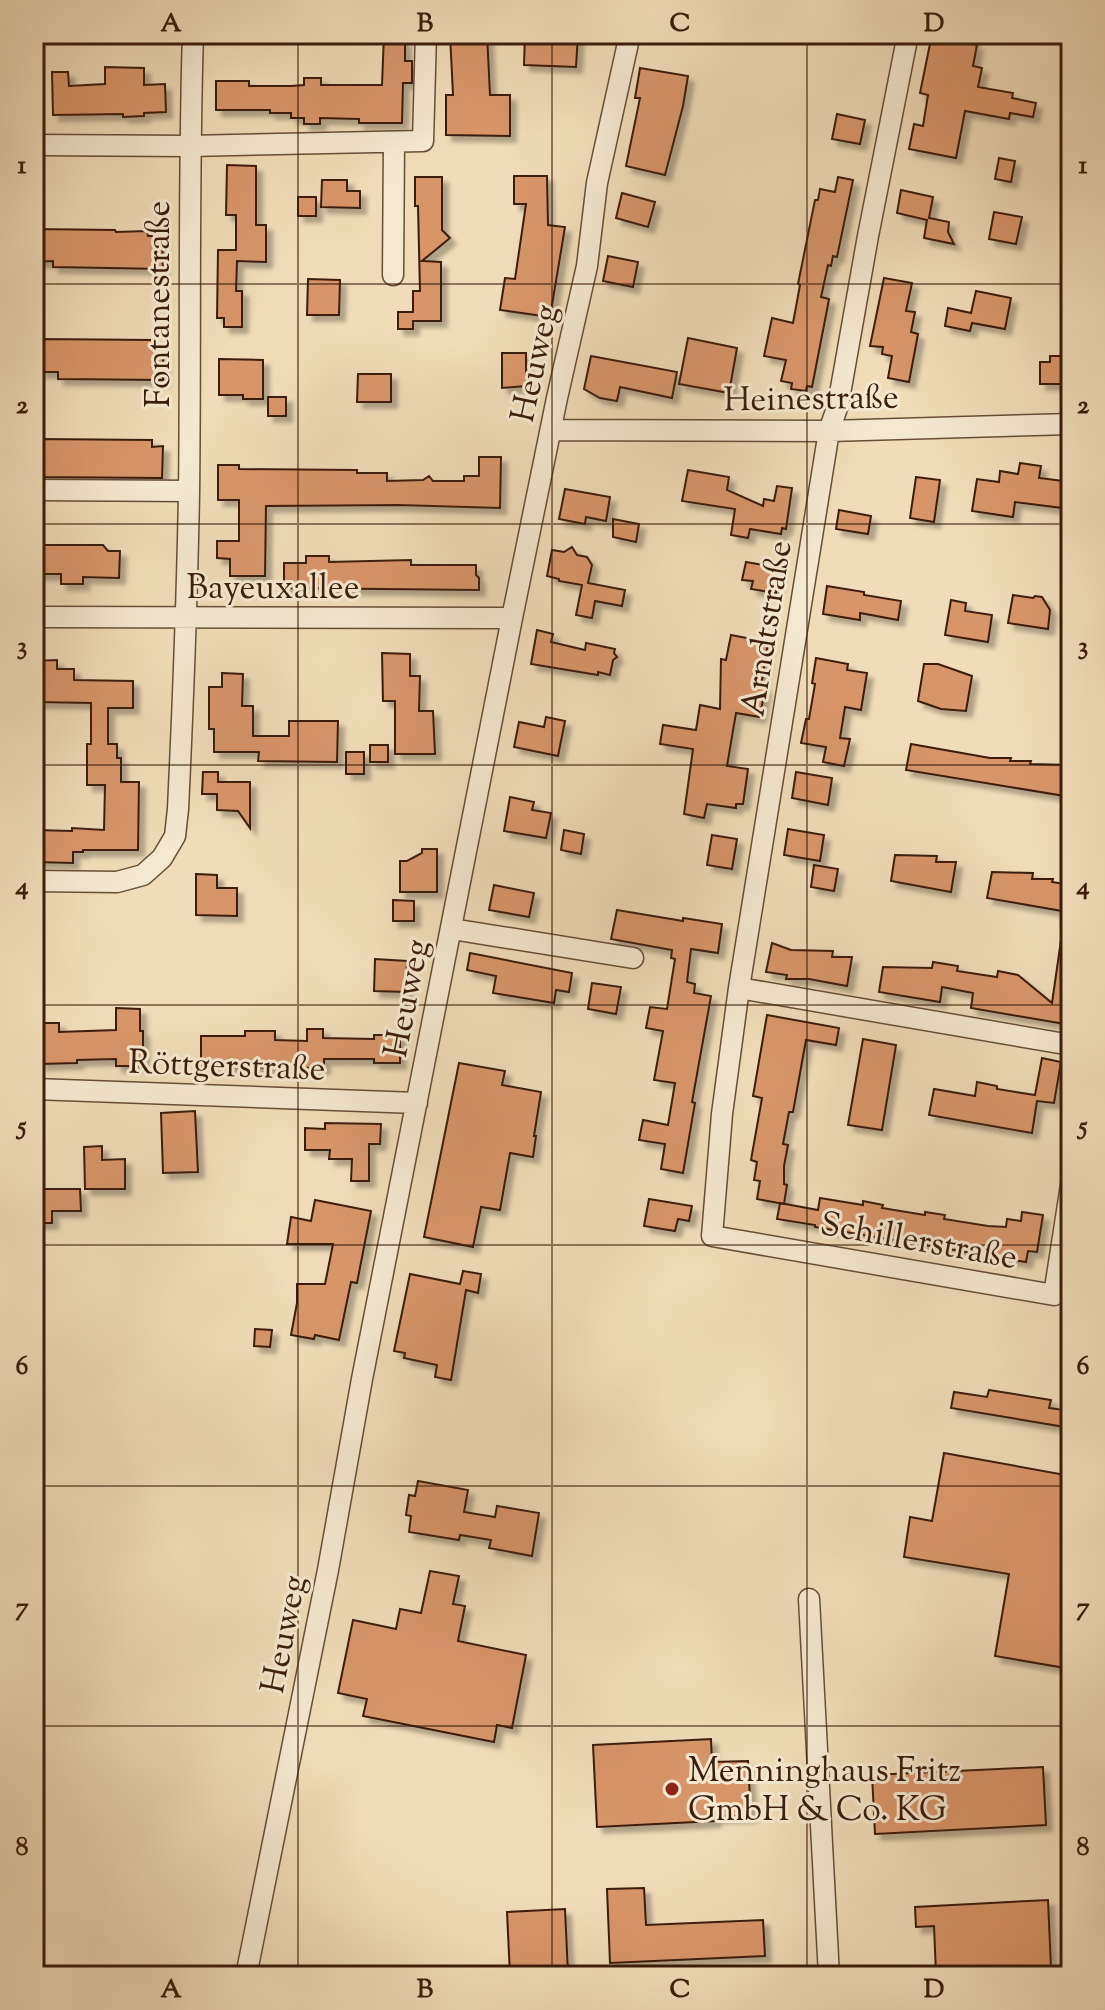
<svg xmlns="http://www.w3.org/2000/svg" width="1105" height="2010" font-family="'Sorts Mill Goudy',serif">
<defs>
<filter id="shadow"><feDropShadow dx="6" dy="6" stdDeviation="2" flood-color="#0004"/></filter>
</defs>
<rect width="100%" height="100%" fill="#f0dcb8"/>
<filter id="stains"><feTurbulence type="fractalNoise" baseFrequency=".0025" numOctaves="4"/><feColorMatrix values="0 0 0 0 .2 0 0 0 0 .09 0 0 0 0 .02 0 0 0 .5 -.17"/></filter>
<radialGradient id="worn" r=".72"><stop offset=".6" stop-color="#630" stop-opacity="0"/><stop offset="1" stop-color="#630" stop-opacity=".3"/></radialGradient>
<path fill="#d8956a" stroke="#3b1d0b" stroke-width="2" filter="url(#shadow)" d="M384,34H402V41H405V61H412V83H403L402,123H359V119L320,118V124H304V118H291V113H270V110H216V81H249V86H291L304,85V78H321V85H382Z
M450,34H487L490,95H510V136L446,135V95H453Z
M525,34H578L576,67L524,65Z
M932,34H974L972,44L977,45L973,66L982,68L978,87L1013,93L1012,98L1036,103L1033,117L1010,113L1009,119L965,111L956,158L909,149L914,124L923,126L928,95L920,93Z
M105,67L144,68V85L165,84L166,112L144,113V116L123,117V114L53,115L52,72H68L69,86L105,84Z
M640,68L688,76L683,106L665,175L626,166L640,98H635Z
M837,114L865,120L860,144L832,139Z
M999,158L1015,161L1011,182L995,179Z
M227,165L256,166V225H266V262L237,261L236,291H242V327H224V318H217L218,250H236V215H226Z
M514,176H547L548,225L565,227L550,317L500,310L505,278L515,279L526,204H514Z
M415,177H442V230L450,238L422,261L441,262V321H413V329H398V312H413V291H420L418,206H415Z
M838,177L853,180L837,257L833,256L831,266L828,265L821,297L829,299L826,315L812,387L807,386L806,391L791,389L792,383L781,381L786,360L764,356L772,318L793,323L800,285L798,284L815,200H818L820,189L835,192Z
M322,180H347V191H360V208L321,207Z
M901,190L933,197L929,218L949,222L948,232L954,244L924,238L927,220L897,213Z
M622,193L655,202L648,227L616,218Z
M298,197H316V216H298Z
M994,212L1022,217L1016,244L989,239Z
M34,229L115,230L116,232L147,231L148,236H162L163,269L53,267V261L34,262Z
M608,256L638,262L633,287L603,281Z
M884,278L912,283L906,311L915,312L911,332L918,334L909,382L888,378L892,356L882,354L883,347L870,346Z
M308,279L340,280L339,315H307Z
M976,291L1011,298L1005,329L972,323L970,331L945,326L948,308L971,313Z
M688,338L737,348L729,393L679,384Z
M40,339L153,340L152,346H163V380L58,379V372H40Z
M502,353H526V386L502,388Z
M591,356L677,372L672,398L620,387L617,401L600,398L584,389Z
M1050,356H1071V379H1063V384H1040V362H1050Z
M219,359L263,360V399H243V395H219Z
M358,374H391V402H357Z
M268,397H286V416H268Z
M40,439L152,440V447L163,446L162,478L34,477V445H40Z
M479,457H501L500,508L399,505L266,506L265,576H230V559L217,558V541H239V500H218V465H239V469L357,470V473H387V481L423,480L429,476L433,481H464V476H479Z
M1020,463L1041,466L1039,478L1071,482V509L1015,502L1013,517L972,511L977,479L999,482L1000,471L1018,474Z
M688,470L729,477L727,490L763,506L764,499L774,501L777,486L792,488L786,529L782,528L781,534L750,529L748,538L731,535L735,509L682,501Z
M916,477L940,480L934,522L910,518Z
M565,489L610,497L606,521L586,517L585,524L559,519Z
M839,510L871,516L868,534L836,529Z
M613,519L639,524L636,542L613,537Z
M34,545H103L108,551H120L119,578L83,577V584H61V574H34Z
M572,547L577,555L587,557L592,565L588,583L625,590L622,606L595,601L592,618L576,615L582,585L559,581V579L547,576L552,550L564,552Z
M306,556H329V562L411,560V565H476V575L479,578V590L284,588V563H306Z
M746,562L780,568L776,593L751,589L753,581L742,580Z
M827,586L864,592V595L901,601L898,620L860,613V620L823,614Z
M1013,595L1033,598L1035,596L1042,597L1050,610L1048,629L1008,623Z
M951,600L966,603L965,611L992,615L988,642L945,635Z
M537,630L553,634L551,642L585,650L586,643L615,649L614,653L617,657L613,660L610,675L598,672V675L531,664Z
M731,635L768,642L761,687L765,688L760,717L736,713L727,766L748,769L743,804H736V808L707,804L704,818L684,814L693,749L660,744L663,725L696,730L700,705L720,709L721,659L726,660Z
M382,653L410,654V676H420L419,711H433L435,754H395V701H383Z
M816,658L848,664L847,670L867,673L861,710L845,707L840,738L850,739L844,766L823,762L826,747L801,743L806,719H809L815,684L812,683Z
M57,660V669H74V680L133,681V708H108V744H117V758H121V782H139L138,850H83V852H73V863L35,862L36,830L72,831V828L104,830L105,785H87V744H91V703L37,702L38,691H34V661Z
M924,664H938L972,676L966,711L941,709L918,701Z
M222,673L243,674L242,706H253V736H289V721H338L337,762L258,761L259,752H214V729H209V687H222Z
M546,717L565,721L558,756L514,747L519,722L544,727Z
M911,744L990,758H1011L1010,761H1031L1030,764L1071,765V797L906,770Z
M370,745H388V762H370Z
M346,752H364V774H346Z
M203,772H218V782H250V828L238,811L217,810V794H202Z
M796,772L832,778L828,805L792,798Z
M510,797L534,802L532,810L551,813L546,838L504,831Z
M788,829L824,835L820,861L784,855Z
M564,830L584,834L581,854L561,850Z
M712,835L737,839L732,869L707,865Z
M422,849H437V892H400V861H407L422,853Z
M895,855L937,856L936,862H956L951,892L891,881Z
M814,865L838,869L834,891L811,887Z
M992,872L1033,873L1032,879H1053L1052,882L1071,885L1068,912L987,898Z
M196,874L217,875V888H237V916L196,915Z
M494,885L534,893L529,917L489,910Z
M393,900L414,901V921H393Z
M617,910L683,921V918L722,924L718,953L691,949L687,982L695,984L694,993L711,996L692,1102L695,1103L683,1173L661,1169L665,1144L639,1140L643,1120L668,1125L675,1083L654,1080L663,1031L646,1028L650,1007L667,1009L675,959L671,958L672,950L611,939Z
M1062,933L1071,934V992L1067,1016L1071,1019V1025L971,1008L973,993L942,987L940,1002L879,992L883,967L932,968L933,962L958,966L957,971L997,977L998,971L1018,975L1052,1003Z
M772,943L791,950L833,951L832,957H852L847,986L809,979H786L787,975L766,972Z
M470,953L572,973L569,992L556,990L554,1003L493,993L496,976L467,970Z
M375,959L407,961L406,992L374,991Z
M592,983L621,987L616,1014L588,1009Z
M116,1008L140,1009V1031H143V1066H116V1059L77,1060V1063L40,1064L39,1023H59V1032L116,1030Z
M767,1015L839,1028L836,1045L806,1040L793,1112H789L783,1144L788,1145L784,1166V1184L787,1185L784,1204L757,1199L760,1181L754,1180L757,1162L751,1160L762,1098L753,1096Z
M307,1029H323V1038L374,1039V1035H400V1063H374V1059H324V1068L201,1067V1036H245V1031H275V1040L307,1041Z
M863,1039L896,1045L882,1130L848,1125Z
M1042,1058L1061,1062L1054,1103L1037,1101L1032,1133L929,1115L934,1089L975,1096L977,1082L997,1086V1089L1035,1095Z
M459,1063L505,1071L502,1085L541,1092L534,1136H536L533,1157L510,1153L500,1210L481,1207L473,1247L424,1237Z
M195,1111L198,1172L163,1173L161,1113Z
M325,1123L381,1124L380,1144H369V1181H351L352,1159H329L330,1150H305V1128L325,1129Z
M102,1146V1160L125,1159V1189H85L84,1147Z
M34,1189H80L81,1211H52V1223H34Z
M820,1198L863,1205V1201L883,1205L882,1208L925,1215V1212L945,1215L944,1219L988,1226L1006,1227L1007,1219L1021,1221L1022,1212L1043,1215L1037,1252L1028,1251L1026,1262L815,1227V1225L777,1219L780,1203L818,1210Z
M649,1199L692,1206L689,1221L678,1219L675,1231L644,1226Z
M315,1200L371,1211L357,1283L351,1282L339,1340L315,1335L314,1339L291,1335L297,1303V1284H325L333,1244H287L291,1217L311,1221Z
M463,1271L481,1274L478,1293L466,1290L451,1380L435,1377L437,1365L404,1358L405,1353L394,1351L410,1274L460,1284Z
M255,1329L272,1330L270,1347L254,1346Z
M989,1390L1051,1400L1049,1408L1071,1411V1428L951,1408L954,1392L987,1397Z
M944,1453L1071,1476V1669L995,1656L1009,1574L904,1557L910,1517L932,1521Z
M418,1481L468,1490L464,1512L495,1517L497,1506L539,1513L532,1556L489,1548L491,1540L460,1535L459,1540L409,1532L411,1516L406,1515L409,1495L415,1496Z
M430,1571L459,1576L453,1604L465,1606L458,1641L526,1655L512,1728L497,1725L494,1742L363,1716L367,1699L338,1693L353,1620L396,1629L400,1609L421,1613Z
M711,1739L712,1762L748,1761L751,1816L715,1817V1821L597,1827L593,1745Z
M1043,1767L1046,1825L875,1834L872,1775Z
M644,1888L646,1925L763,1920L765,1956L610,1963L607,1889Z
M1048,1900L1051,1968L936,1974L934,1926L916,1927L915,1907Z
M565,1909L568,1974L510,1976L507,1912Z"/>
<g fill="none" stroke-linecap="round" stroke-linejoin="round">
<defs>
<path id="minor" d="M908,34L868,236L838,405L829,431L739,988L722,1114L712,1236L1054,1295L1071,1185
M34,145L189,146L423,141L426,34
M393,275L394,142
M551,430L829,431L1071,424
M34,490L189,491
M34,617L512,618
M34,881L117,882L143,875L162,858L175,836L178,809C183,704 187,599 189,494C191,341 188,187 193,34
M452,929L633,958
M739,988L1071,1045
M34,1089L417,1103
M809,1599L829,1976
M246,1976L328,1570L362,1379L512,618L557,398L587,266L597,183L630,34"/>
</defs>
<use href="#minor" stroke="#684d36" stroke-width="23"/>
<use href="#minor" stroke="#f5e8d1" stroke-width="20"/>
</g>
<path fill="none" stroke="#3b1d0b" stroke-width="2" stroke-opacity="0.55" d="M298,34V1976M552,34V1976M807,34V1976M34,284H1071M34,524H1071M34,765H1071M34,1005H1071M34,1245H1071M34,1486H1071M34,1726H1071"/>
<circle fill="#8f2418" stroke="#f5e8d1" stroke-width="3" cx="672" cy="1789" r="8"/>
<g text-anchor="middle" stroke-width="6" stroke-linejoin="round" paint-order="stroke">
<g font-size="34" fill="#3b1d0b" stroke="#f5e8d1">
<text transform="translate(157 304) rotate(-90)" y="12">Fontanestraße</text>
<text transform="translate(533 363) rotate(-78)" y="12">Heuweg</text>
<text transform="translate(811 397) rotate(-1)" y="12">Heinestraße</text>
<text x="273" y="598">Bayeuxallee</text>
<text transform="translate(765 628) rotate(-81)" y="12">Arndtstraße</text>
<text transform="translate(405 998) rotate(-79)" y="12">Heuweg</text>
<text transform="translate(227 1064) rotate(2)" y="12">Röttgerstraße</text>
<text transform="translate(919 1239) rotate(10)" y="12">Schillerstraße</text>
<text transform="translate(282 1634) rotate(-79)" y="12">Heuweg</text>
</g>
<g font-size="34" fill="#3b1d0b" stroke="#f5e8d1" text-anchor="start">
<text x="688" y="1781">Menninghaus Fritz<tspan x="688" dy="39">GmbH &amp; Co. KG</tspan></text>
</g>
</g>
<rect width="1105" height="2010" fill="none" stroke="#f0dcb8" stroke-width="88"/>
<rect x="44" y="44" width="1017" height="1922" fill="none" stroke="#3b1d0b" stroke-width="3"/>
<g font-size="26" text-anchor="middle" font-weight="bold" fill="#3b1d0b">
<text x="171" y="31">A</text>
<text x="425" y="31">B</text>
<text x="680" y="31">C</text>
<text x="934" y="31">D</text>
<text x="22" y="173">1</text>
<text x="1083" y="173">1</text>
<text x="22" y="413">2</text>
<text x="1083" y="413">2</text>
<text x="22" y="654">3</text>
<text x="1083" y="654">3</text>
<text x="22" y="894">4</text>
<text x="1083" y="894">4</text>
<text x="22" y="1134">5</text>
<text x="1083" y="1134">5</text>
<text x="22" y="1374">6</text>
<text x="1083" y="1374">6</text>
<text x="22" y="1615">7</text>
<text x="1083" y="1615">7</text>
<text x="22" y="1855">8</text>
<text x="1083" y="1855">8</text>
<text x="171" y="1997">A</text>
<text x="425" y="1997">B</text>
<text x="680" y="1997">C</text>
<text x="934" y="1997">D</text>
</g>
<rect width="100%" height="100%" filter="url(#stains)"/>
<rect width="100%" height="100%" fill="url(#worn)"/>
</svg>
